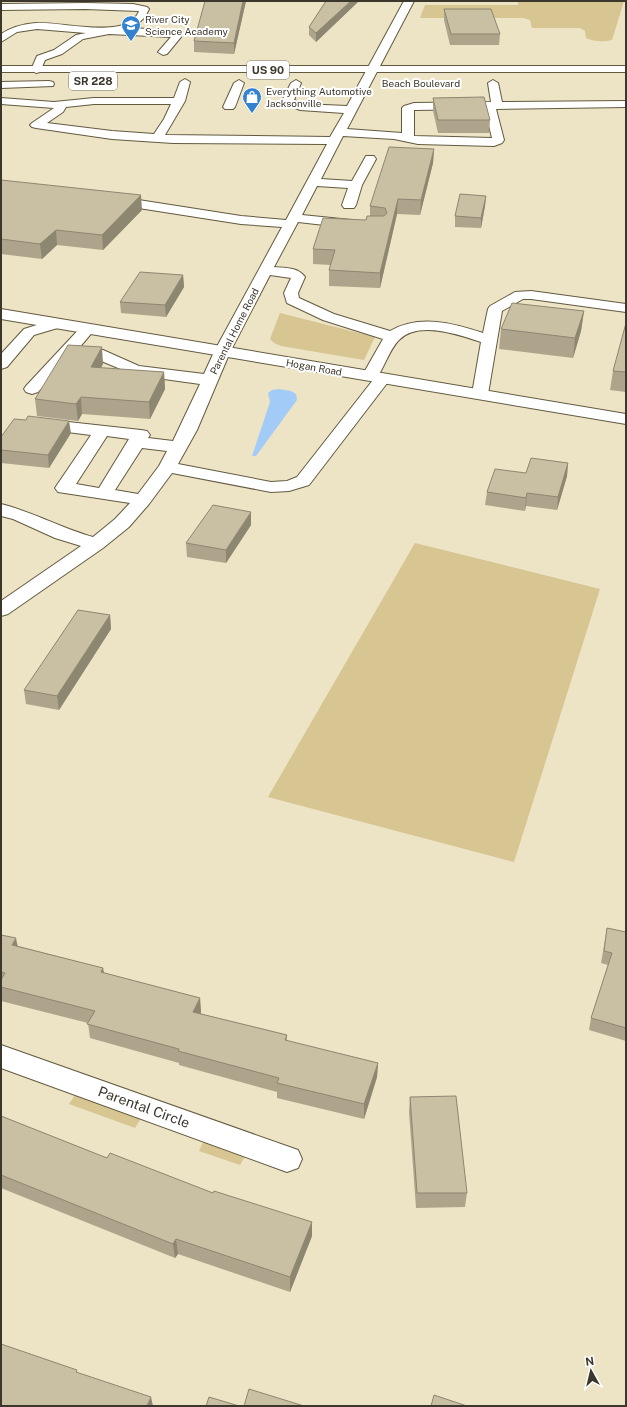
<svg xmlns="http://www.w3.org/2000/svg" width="627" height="1407" font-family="'Public Sans',sans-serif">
<rect width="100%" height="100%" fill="#ede3c5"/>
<path fill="#d7c592" d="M518,1H624L612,40C603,42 595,42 586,38L585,31L580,28H532L530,20L523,18H420L425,5H518Z
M280,313L375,337L364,360L281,346L274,343L270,339Z
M415,543L600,589L514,862L268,797Z
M84,1082L149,1105L135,1128L69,1104Z
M211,1125L254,1140L240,1165L199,1151Z"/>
<path fill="#a3cbf8" d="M279,389L291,391L296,394L297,400L256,456H252L270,402L268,393L272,390Z"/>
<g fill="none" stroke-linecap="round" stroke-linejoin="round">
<defs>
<path id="minor" d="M404,1H414L347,129L402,133V108L404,106L414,103L491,102L488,83L493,80L498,83L502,102L626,101V107L496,109L504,140L502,143L494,146L418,144L394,139L343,136L321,179L352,181L366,156H374L376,159L362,185L356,205L354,208H344L342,205L348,188L317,186L302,215L351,220L356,221L358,224L356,227L351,228L298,222L274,267C285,268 298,267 305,277L298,293L299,298L334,314L390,331C419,314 453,323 483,333L488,309L490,306L515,292L531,291L626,304V312L531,299H523L502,311L488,394L486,397L480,399L474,397L472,394L481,342C460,335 418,320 399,340C390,349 386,363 379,374L389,375L391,378L309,485L289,491L271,492L172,473L149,504L129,527L103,548L8,614L1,616V601L81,546L55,538L13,519L1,516V504C33,512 61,528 93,537L115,519L130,503L58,492L55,488L91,435L35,428L33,424L35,420L41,419L141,430L147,431L150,435L148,438L173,441L200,384L135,375L94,358L71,356L38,392L32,394L26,392L24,389L26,386L82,326L87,324L92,326L95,329L79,348L103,350L139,366L204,374L214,352L282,227L241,224L113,204L108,203L107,200L108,197L113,196L241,216L286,220L327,144L173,143L112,139L36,128L32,127L30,125L32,123L54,108L1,104V98L54,102L94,98H174L180,82L185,79L190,82L185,101L165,135L330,137L344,113L300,110L284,103L282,101L291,83L296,80L301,83L294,100L302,104L347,106ZM94,104H171L164,119L154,134L112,131L47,123L63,112L66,107ZM485,109L492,138L414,136V110ZM270,275L291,278L284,293L287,303L323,320L383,339L362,376L364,379L373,380L297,477L287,481L271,482L178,464L197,430L230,352ZM107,436L129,439L99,488L76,484ZM142,448L167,451L159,466L138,494L115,490Z
M85,3L133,4L147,7L149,9L145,17L133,28L175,31L179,32L181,37L167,54L163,55L158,52L171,37L109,34L83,39L62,54L45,60L40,72L36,73L31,70L37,56L54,50L76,35L86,33L37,29L17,32L1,42V34C12,27 23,24 36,23C60,21 128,41 139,11L85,9L1,10V4Z
M239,80L244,83L235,107L233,109H225L223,107L234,83Z
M56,319L61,321L64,324L61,327L34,335L7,367L1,369V354L24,329Z
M1,1045L298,1150L302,1159L298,1168L287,1172L1,1068Z"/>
<path id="major" d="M1,309L626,414V424L1,319Z"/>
<path id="highway" d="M1,66H626V72H1Z
M49,81L53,82L54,84L53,86L1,88V82Z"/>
</defs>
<use href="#minor" stroke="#625a40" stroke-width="2"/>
<use href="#major" stroke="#625a40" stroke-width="2"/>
<use href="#highway" stroke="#625a40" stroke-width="2"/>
<use href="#minor" fill="#fff" fill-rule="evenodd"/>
<use href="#major" fill="#fff" fill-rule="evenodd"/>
<use href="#highway" fill="#fff" fill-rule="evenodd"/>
</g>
<path fill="#ada48b" d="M205,1H246L234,54L194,52V41Z
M326,1H359L316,42L309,35V27Z
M444,9L500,34L499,45H450L444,20Z
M433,98L490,120L489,133H438L433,111Z
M434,149L433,163L420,215L397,214L380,288L329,286V270L331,265L313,264V249L366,220L370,216V206Z
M1,180L142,210L103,250L57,245L42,259L1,254Z
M486,196L485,206L481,228L455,227V216Z
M183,275L184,287L166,317L121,313L120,302Z
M584,311L581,331L573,358L499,349L501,329Z
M626,323V392L610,390L613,371Z
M103,364L101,368L164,372L165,389L150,419L82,414L78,421L37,416L35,399Z
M71,433L49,468L1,463V437Z
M568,463L567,476L557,510L526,506L525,511L485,505L487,492L526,473Z
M251,525L226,563L187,557L186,543Z
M110,615L111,629L59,710L26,704L24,690Z
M607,928L626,932V1041L589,1030L591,1018L608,965L601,963Z
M1,935L18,946L103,968L104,973L200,998L201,1014L287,1035V1041L378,1063L377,1077L364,1119L277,1098V1092L179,1065V1063L90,1038L88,1023L1,1001Z
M410,1097L467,1193L465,1207L416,1208L409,1112Z
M1,1116L107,1158L213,1193L312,1222V1236L290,1292L178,1254L175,1258L1,1188Z"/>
<path fill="#8d8671" d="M243,1H246L234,54V43Z
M351,1H359L316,42V33Z
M434,149L433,163L420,215L421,200Z
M141,195L142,210L103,250L102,235Z
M486,196L485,206L481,228V218Z
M398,199L397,214L380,288V273Z
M56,230L57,245L42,259L40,244Z
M183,275L184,287L166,317L165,305Z
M584,311L581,331L573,358L575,338Z
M102,347L103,364L92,384L91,367Z
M164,372L165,389L150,419L149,402Z
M81,397L82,414L78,421L76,404Z
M69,421L71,433L49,468L48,455Z
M568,463L567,476L557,510L558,497Z
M527,493L526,506L525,511L526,498Z
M251,512V525L226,563V550Z
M110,615L111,629L59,710L57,696Z
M16,938L19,953L12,945Z
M103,968L105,982L101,972Z
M200,998L201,1013L194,1027L193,1012Z
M378,1063L377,1077L364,1119V1104Z
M312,1222V1236L290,1292V1277Z
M176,1239L178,1254L175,1258L173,1244Z
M151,1397L153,1406H147Z"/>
<path fill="#c9bfa2" stroke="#8d8671" d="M205,1H243L234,43L194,41Z
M326,1H351L316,33L309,27Z
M444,9H491L500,34H451Z
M484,97L490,120H438L433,98Z
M389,147L434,149L421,200L398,199L380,273L329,270L335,250L313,249L323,218L366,220L367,216H384L387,213L385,208L370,206Z
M1,180L141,195L102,235L56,230L40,244L1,239Z
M460,194L486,196L481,218L455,216Z
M140,272L183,275L165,305L120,302Z
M512,303L584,311L575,338L501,329Z
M626,323V372L613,371Z
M68,345L102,347L91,367L164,372L149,402L81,397L76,404L35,399Z
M28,416L69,421L48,455L1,450V437L14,419L26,420Z
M531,458L568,463L558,497L527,493L526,498L487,492L495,469L526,473Z
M213,505L251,512L226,550L186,543Z
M78,610L110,615L57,696L24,690Z
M607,928L626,932V1028L591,1018L612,953L604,951Z
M1,935L16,938L12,945L103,968L101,972L200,998L193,1012L287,1035L285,1040L378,1063L364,1104L277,1083L279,1078L178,1051L179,1049L87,1024L95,1011L1,987V980L5,973L1,972Z
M456,1096L467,1193H417L410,1097Z
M1,1116L107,1158L110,1153L213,1193L214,1191L312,1222L290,1277L176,1239L173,1244L1,1175Z
M1,1344L77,1370L76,1372L151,1397L147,1406H1Z
M249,1389L304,1406H244Z
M434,1395L467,1406H431Z
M209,1397L239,1406H206Z"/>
<defs>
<symbol id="school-pin" viewBox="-11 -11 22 30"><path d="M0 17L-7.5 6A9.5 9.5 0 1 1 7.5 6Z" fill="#3381d1" stroke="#fff"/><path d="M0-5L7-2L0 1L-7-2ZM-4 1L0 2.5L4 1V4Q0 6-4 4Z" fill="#fff"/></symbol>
<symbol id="shop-pin" viewBox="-11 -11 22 30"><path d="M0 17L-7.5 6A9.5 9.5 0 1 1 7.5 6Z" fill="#3381d1" stroke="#fff"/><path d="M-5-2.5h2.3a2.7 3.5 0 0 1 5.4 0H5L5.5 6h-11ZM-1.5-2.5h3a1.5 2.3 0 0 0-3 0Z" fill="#fff"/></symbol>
</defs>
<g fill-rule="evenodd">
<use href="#school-pin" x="120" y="14" width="22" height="30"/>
<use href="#shop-pin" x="241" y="86" width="22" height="30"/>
</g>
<g text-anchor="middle" stroke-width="4" stroke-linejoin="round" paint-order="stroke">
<g font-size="10" fill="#3b372c" stroke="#fff" text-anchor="start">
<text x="145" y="23">River City<tspan x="145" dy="12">Science Academy</tspan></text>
<text x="266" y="95">Everything Automotive<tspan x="266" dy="12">Jacksonville</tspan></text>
</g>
<g font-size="10" fill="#3b372c" stroke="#fff">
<text x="421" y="87">Beach Boulevard</text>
<text transform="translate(234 331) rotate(-63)" y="4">Parental Home Road</text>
<text transform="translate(314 367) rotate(10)" y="4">Hogan Road</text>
</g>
<g fill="#fff" stroke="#76736b" stroke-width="1">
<rect x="247" y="61" width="42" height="18" rx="3"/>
<rect x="69" y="72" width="48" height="18" rx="3"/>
</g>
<g font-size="11" font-weight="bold" fill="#3b372c">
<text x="268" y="74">US 90</text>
<text x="93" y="85">SR 228</text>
</g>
<g font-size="14" fill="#3b372c" stroke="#fff">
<text transform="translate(144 1107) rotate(20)" y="5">Parental Circle</text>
</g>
</g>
<rect width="627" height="1407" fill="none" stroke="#3b372c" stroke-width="4"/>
<g transform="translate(591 1371) rotate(352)" stroke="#ffffff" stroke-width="3" paint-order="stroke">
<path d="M0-3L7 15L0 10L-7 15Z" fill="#3b372c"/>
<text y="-6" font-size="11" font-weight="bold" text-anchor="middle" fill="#3b372c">N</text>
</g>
</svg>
